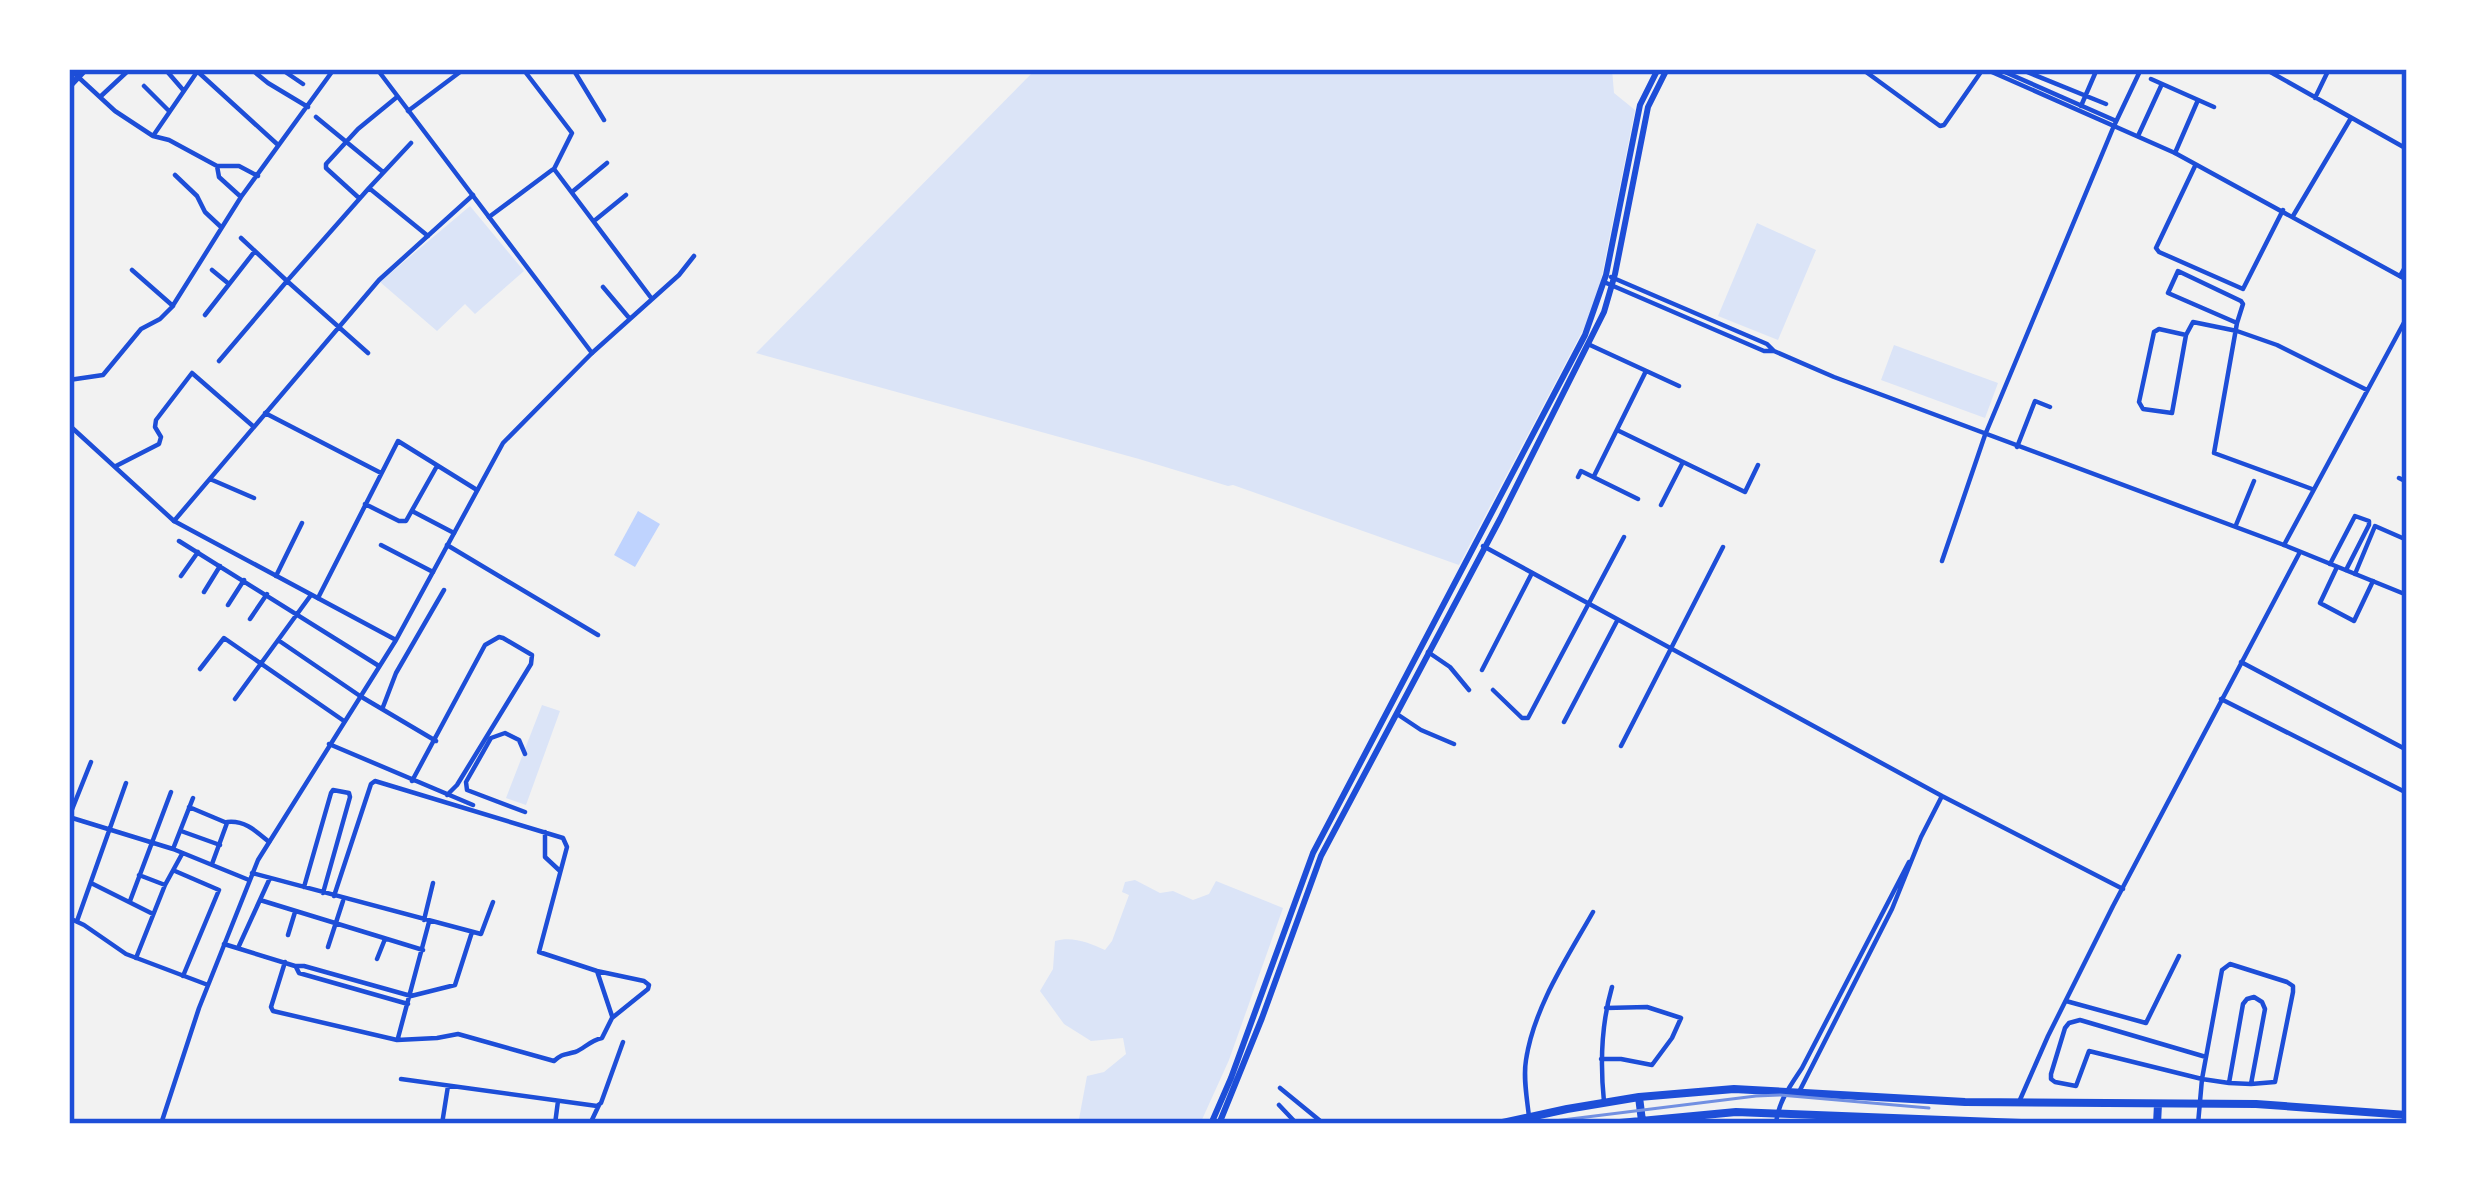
<svg xmlns="http://www.w3.org/2000/svg" width="2476" height="1193" font-family="'IBM Plex Sans',sans-serif">
<rect width="100%" height="100%" fill="#f2f2f2"/>
<path fill="#dbe4f7" d="M1036,69H1612L1614,93L1635,110L1599,290L1586,324L1459,565L1233,485L1228,486L1139,459L756,353Z
M470,206L524,271L475,314L465,304L437,331L380,282Z
M1757,223L1816,250L1778,340L1718,316Z
M1894,345L1998,383L1985,418L1881,380Z
M542,705L560,711L526,805L506,798Z
M1135,880L1160,893L1173,891L1193,900L1209,894L1216,881L1283,908L1229,1060L1200,1124H1074L1079,1119L1087,1076L1104,1072L1126,1054L1123,1038L1091,1041L1064,1024L1040,991L1053,969L1055,941C1073,936 1089,943 1105,950L1112,941L1129,895L1122,892L1125,882Z"/>
<path fill="#bfd3fe" d="M638,511L660,524L635,567L614,555Z"/>
<g fill="none" stroke-linecap="round" stroke-linejoin="round">
<path stroke="#1d4ed8" stroke-width="4.5" d="M165,69L184,91
M251,69L268,83L308,107
M281,69L303,84
M523,69L572,133L554,169
M573,69L604,120
M1862,69L1940,126L1944,125L1983,69
M2265,69L2407,149
M197,71L277,144
M2027,72L2106,104
M76,75L115,111L153,136L199,69
M2151,79L2214,107
M144,86L169,111
M100,97L130,69
M2315,98L2329,69
M2081,106L2097,69
M408,111L464,69
M316,117L383,172
M153,136L169,140L217,166H239L258,176
M2138,136L2161,86
M2175,153L2198,100
M217,166L219,177L241,197
M2195,166L2156,248L2159,252L2243,289L2283,210
M554,169L652,299
M175,175L197,196L205,212L221,227
M369,188L411,143
M572,192L607,163
M359,198L326,168V164L358,129L397,97
M2293,216L2351,118
M489,217L552,170
M594,221L626,195
M132,270L173,306
M212,270L229,284
M2400,276L2407,264
M603,287L630,319
M205,315L255,251
M2237,323L2168,293L2178,271L2241,301L2243,304L2237,323L2214,453L2312,489
M2186,335L2159,329L2154,332L2139,402L2143,409L2172,413L2186,335L2193,322L2237,331L2277,345L2367,390
M1590,345L1679,386
M368,353L287,281L369,188L428,236
M592,353L679,275L694,256
M219,361L287,281L241,238
M69,380L103,375L141,329L160,319L172,307L241,197L334,69
M265,413L381,473
M1617,430L1745,492L1758,465
M2017,447L2035,401L2050,407
M116,466L159,444L161,437L155,427L156,420L192,373L254,427
M1594,476L1646,371
M1578,477L1581,471L1638,499
M2399,478L2407,482
M210,479L254,498
M365,504L399,521H406L437,466
M1661,505L1683,462
M412,511L454,533
M174,521L379,280L473,195
M2236,525L2254,481
M179,541L379,666
M381,545L433,572
M447,545L598,635
M2284,545L2407,317
M2330,564L2355,516L2369,521V525L2346,570
M2337,567L2320,603L2354,621L2373,581
M2355,574L2375,526L2407,540
M181,576L198,552
M276,576L302,523
M204,592L220,566
M318,598L398,441L477,490
M228,605L244,580
M250,619L267,594
M278,640L360,696L436,741
M1428,652L1450,667L1469,690
M2241,662L2407,750
M200,669L224,638L344,721
M1482,670L1532,573
M1493,690L1522,718H1528L1624,537
M235,699L311,595
M383,707L396,673L444,590
M1397,714L1421,730L1454,744
M1564,722L1617,621
M329,744L473,805
M1621,746L1723,547
M412,781L485,645L499,637L503,638L532,655L531,664L457,785L447,795
M189,807L227,823L212,864
M525,812L467,790L466,782L491,738L505,733L519,740L525,754
M69,817L173,849L249,880
M69,817L91,762
M227,822C245,820 256,831 269,842
M181,831L220,845
M545,832V857L560,871
M173,849L193,798
M175,871L219,890L183,976
M252,873L481,934L493,902
M139,875L165,885
M91,883L153,914
M304,887L331,793L333,790L349,793L350,797L323,893
M260,900L423,950
M130,901L171,792
M424,920L433,883
M77,921L126,783
M288,935L295,912
M224,944L295,966H304L411,996L455,985L472,932
M328,947L343,901
M238,948L270,878
M136,958L165,885L182,854
M377,959L385,939
M285,962L271,1007L273,1011L397,1040L437,1038L458,1034L554,1061C563,1053 565,1055 575,1052C584,1049 589,1041 602,1038L612,1018L648,989L649,985L644,981L597,971L539,952L567,847L563,838L375,781L371,784L334,896
M296,967L299,973L408,1004
M597,971L612,1016
M2066,1001L2146,1023L2179,956
M398,1038L429,922
M1601,1059H1621L1652,1065L1672,1038L1681,1018L1647,1007L1606,1008
M401,1079L597,1106L601,1103L623,1042
M2229,1083L2251,1084
M1280,1088L1324,1124
M1604,1102C1600,1063 1601,1025 1612,987
M1279,1105L1297,1124
M1529,1117C1527,1098 1523,1078 1526,1060C1534,1007 1567,958 1593,912
M442,1124L448,1086
M555,1124L558,1101
M590,1124L599,1105
M2198,1124L2202,1079L2229,1083L2243,1004L2247,999L2254,997L2262,1002L2265,1009L2251,1084L2275,1082L2293,992V986L2287,982L2230,964L2222,970L2202,1079L2089,1051L2076,1086L2055,1082L2051,1079V1074L2065,1028L2069,1023L2080,1020L2206,1057"/>
<path stroke="#1d4ed8" stroke-width="4.5" d="M1985,69L2175,153L2407,280
M1998,69L2114,120
M1611,277L1767,344L1774,351
M1604,282L1764,351H1774L1834,377L2284,545L2407,595
M69,425L174,521L396,640
M1483,546L1942,796L2123,889
M1942,561L1985,435L2113,128L2141,69
M2221,699L2407,793
M69,918L84,925L126,954L208,985
M1799,1092L1892,909L1921,837L1942,796
M2019,1102L2048,1036L2113,906L2300,552
M161,1124L199,1008L258,860L396,640L503,443L592,353L377,69
M1776,1124C1778,1102 1790,1086 1802,1068L1909,862"/>
<path stroke="#1d4ed8" stroke-width="6" d="M1211,1124L1231,1078L1313,853L1585,335L1606,275L1640,105L1658,69
M1219,1124L1262,1018L1321,856L1500,519L1604,312L1615,274L1648,107L1667,69"/>
<path stroke="#1d4ed8" stroke-width="6" d="M69,70L70,69
M69,87L86,69"/>
<path stroke="#1d4ed8" stroke-width="8" d="M1639,1097L1642,1121
M1498,1124L1567,1109L1639,1097L1734,1089L1965,1102L2256,1104L2407,1115
M1609,1124L1736,1112L2049,1124
M2157,1124L2158,1104"/>
<path stroke="#7290e2" stroke-width="3" d="M1530,1124L1756,1096L1780,1095L1929,1108"/>
</g>
<rect width="2476" height="1193" fill="none" stroke="#ffffff" stroke-width="144"/>
<rect x="72" y="72" width="2332" height="1049" fill="none" stroke="#1d4ed8" stroke-width="4.5"/>
</svg>
